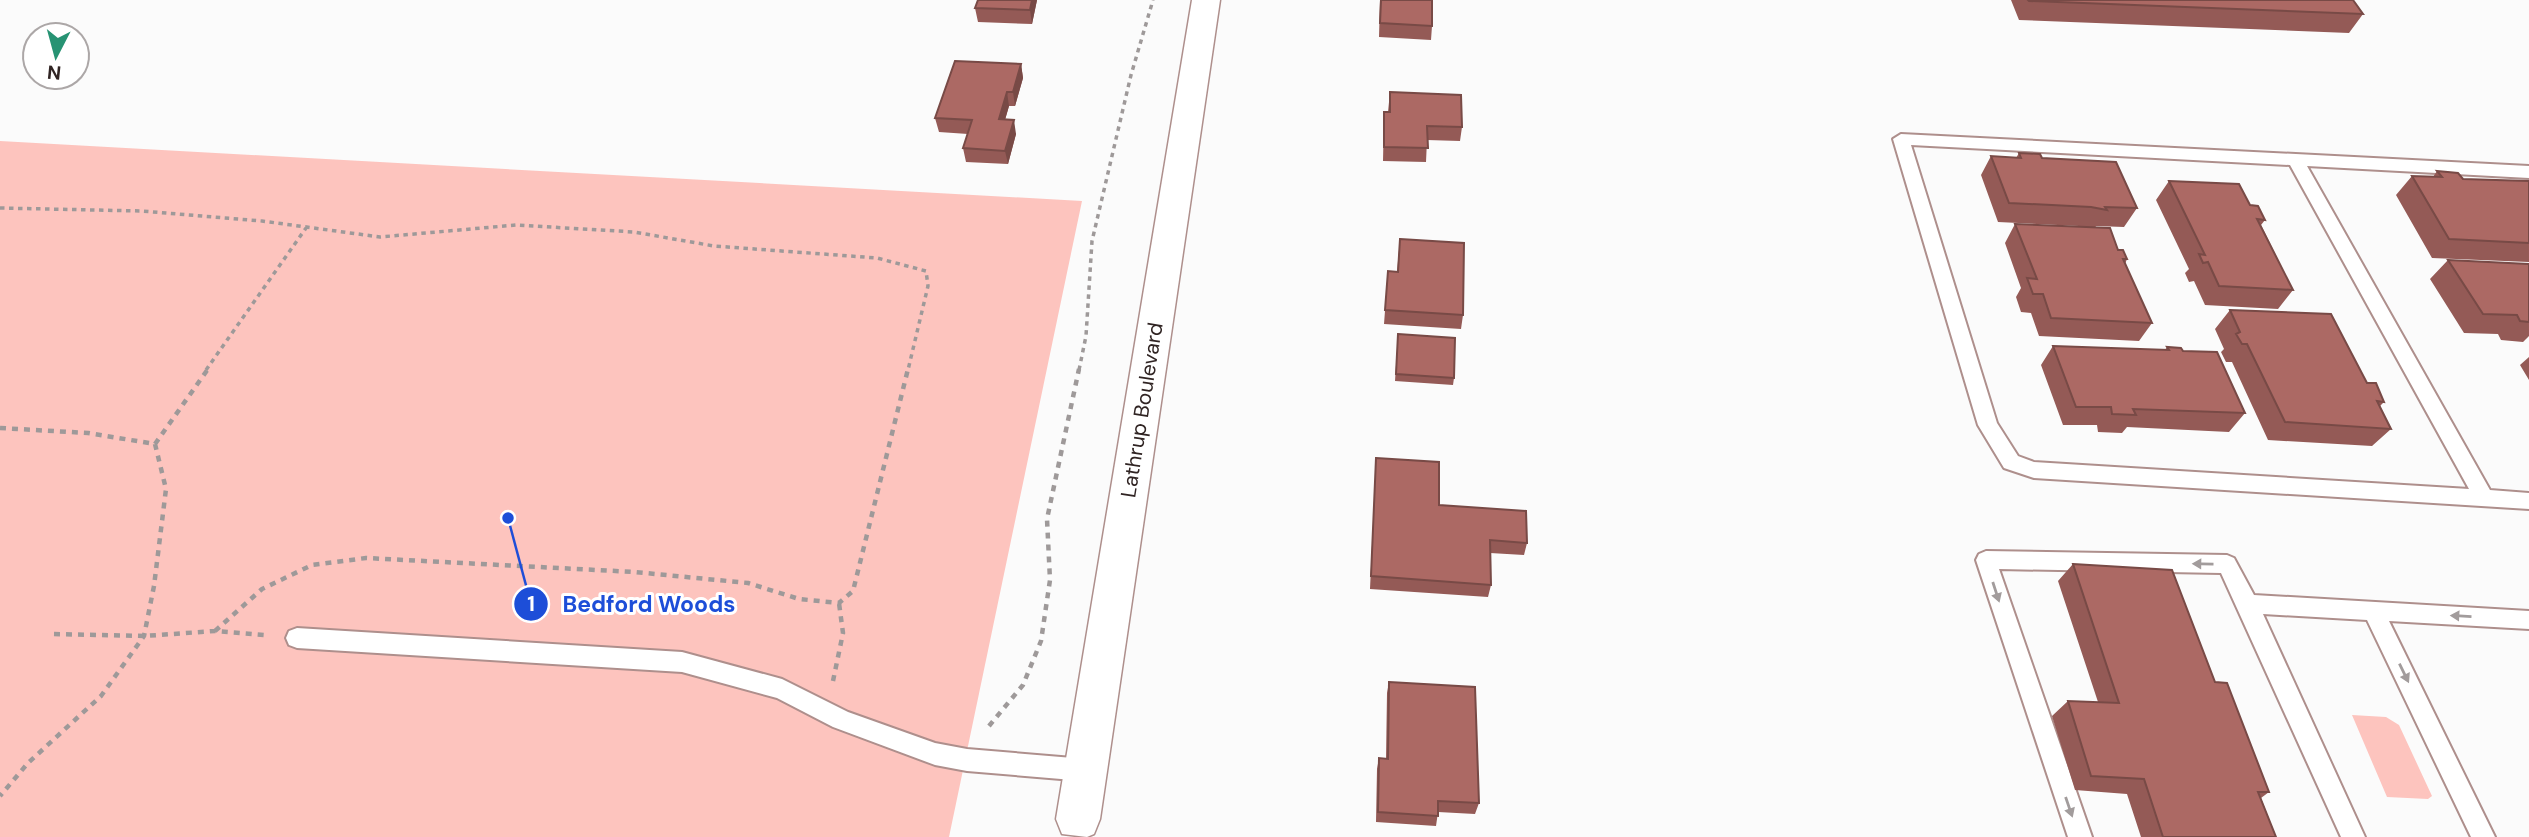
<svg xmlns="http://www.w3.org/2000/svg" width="2529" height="837" font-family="'DM Sans',sans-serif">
<rect width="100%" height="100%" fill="#fbfbfb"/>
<path fill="#fdc4be" d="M0,141L1082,201L949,837H0Z
M2352,715L2386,717L2399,725L2432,796L2428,799L2387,797Z"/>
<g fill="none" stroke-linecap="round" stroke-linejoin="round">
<defs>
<path id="lane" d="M1901,134L2529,166V178L2307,166L2490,490L2529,493V509L2034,478L2004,468L1978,425L1893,139ZM1911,145L2290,165L2469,489L2034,462L2018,456L1997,423Z
M1986,551L2227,555L2234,558L2254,595L2529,611V629L2389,621L2495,837H2471L2367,620L2263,614L2365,837H2341L2221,573L1999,569L2092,837H2068L1976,560L1979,554Z
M297,628L682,652L782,679L848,712L935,743L967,749L1085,759L1093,762L1096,770L1093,778L1085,781L967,771L935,765L833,727L777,698L682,672L297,648L289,645L286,638L289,631Z"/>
<path id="street" d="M1192,0H1220L1100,819L1094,834L1087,837L1062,834L1056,819Z"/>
</defs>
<use href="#lane" stroke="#ae8f8c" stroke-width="4"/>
<use href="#street" stroke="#ae8f8c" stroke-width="3"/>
<path stroke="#9e9999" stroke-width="3.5" stroke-dasharray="4.5 4.5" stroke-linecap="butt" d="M0,208L142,211L262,221L380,237L516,225L634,232L714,246L877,258L926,271L928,286L908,370
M206,370L306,228
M1079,370L1086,336L1092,241L1131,75L1153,0"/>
<path stroke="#9e9999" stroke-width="4.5" stroke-dasharray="6 6" stroke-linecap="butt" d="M0,428L88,433L155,444L166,489L154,586L144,636L101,696L28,763L0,796
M155,444L208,369
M215,631L262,589L312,565L366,558L635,572L748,583L799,599L839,603L853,591L908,369
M54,634L144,636L215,631L265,635
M833,681L843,633L839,603
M989,726L1023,685L1041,641L1050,580L1047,519L1079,369"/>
<use href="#lane" fill="#fff" fill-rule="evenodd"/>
<use href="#street" fill="#fff" fill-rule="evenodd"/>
</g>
<path fill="#945a56" d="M1037,0L1032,24L978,22L975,8Z
M1380,0H1432V26L1431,40L1379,37Z
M2011,0H2353L2363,14L2349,33L2019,20Z
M1021,64L1023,78L1015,106H1009L1005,120L1016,134L1008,164L966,162L963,148L968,134L939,132L935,118Z
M1390,92L1462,127L1460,141L1427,140L1426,162L1383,161L1384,112H1388Z
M2019,153L2042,158L2137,208L2124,227L2096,226L2095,228L2127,259L2125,264L2152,323L2139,341L2039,336L2031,313L2021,312L2016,297L2021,288L2005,243L2015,224L2087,227L2079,226L1998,222L1981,175L1991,156L2016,158Z
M2437,171L2463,179L2529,181V262L2432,258L2396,195L2412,176L2433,177Z
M2169,181L2250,205L2265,220L2261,225L2293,290L2278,309L2205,305L2194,281L2189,282L2185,273L2189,269L2156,200Z
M1400,239L1463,315L1461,329L1384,324L1388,271L1397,272Z
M2448,260L2529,264V336L2523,342L2501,340L2498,334L2464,333L2430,279Z
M2230,310L2367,383L2384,402L2380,406L2391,429L2372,446L2268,440L2232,362H2226L2221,352L2224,349L2215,329Z
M1398,334L1454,378L1453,385L1395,381Z
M2053,346L2165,350L2167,347L2245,413L2229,432L2127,427L2122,433L2098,432L2097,425H2063L2041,365Z
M2529,357V380L2520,365Z
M1376,458L1439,505L1527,543L1524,555L1490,553L1491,585L1488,597L1370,589Z
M2073,564L2215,682L2269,792L2261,798L2276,837H2141L2127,794L2075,790L2052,716L2068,701L2098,702L2058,581Z
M1389,682L1479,803L1475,814L1438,812L1436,826L1376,822L1377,769L1379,758L1386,759L1387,693Z"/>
<path fill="#784a46" d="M1032,0H1037L1032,24L1030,10Z
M1021,64L1023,78L1015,106L1013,92Z
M1007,92L1009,106L1001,133L999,119Z
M1014,120L1016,134L1008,164L1005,151Z"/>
<path fill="#ac6964" stroke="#784a46" stroke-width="2" d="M978,0H1032L1030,10L975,8Z
M1381,0H1432V26L1380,23Z
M2028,0H2353L2363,14L2029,1Z
M955,61L1021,64L1013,92H1007L999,119L1014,120L1005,151L963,148L972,120L935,118Z
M1390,92L1461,95L1462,127L1427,126L1428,148L1384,147V112H1390Z
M2019,153L2040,154L2042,158L2116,162L2137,208L2105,207L2107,210L2091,207L2009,203L1991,156L2021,158Z
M2437,171L2458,173L2463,179L2529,181V243L2449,239L2412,176L2442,177Z
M2169,181L2239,184L2250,205L2258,206L2265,220L2257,219L2293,290L2219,286L2208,262L2203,263L2199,254L2205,255Z
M2015,224L2110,228L2118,250H2123L2127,259H2123L2152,323L2051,318L2043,294H2033L2027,278L2037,279Z
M1400,239L1464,243L1463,315L1385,310L1388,271L1398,272Z
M2448,260L2529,264V322L2520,321L2517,315L2483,314Z
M2230,310L2331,314L2367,383H2376L2384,402L2377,401L2391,429L2285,422L2247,344H2242L2236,334L2240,332Z
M1398,334L1455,338L1454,378L1396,374Z
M2053,346L2169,350L2167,347L2181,348L2183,351L2217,352L2245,413L2133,409L2136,415L2112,414L2111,407H2076Z
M1376,458L1439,462V505L1526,511L1527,543L1490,540L1491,585L1371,576Z
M2073,564L2172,570L2215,682L2227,683L2269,792H2258L2276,837H2163L2144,779L2091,776L2068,701L2119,703Z
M1389,682L1475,687L1479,803L1438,801V816L1378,812L1379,758L1388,759Z"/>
<defs><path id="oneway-solid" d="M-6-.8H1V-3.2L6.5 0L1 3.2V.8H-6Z" transform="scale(1.75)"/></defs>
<g fill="#a29c9c">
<use href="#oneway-solid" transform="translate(2203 564) rotate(-179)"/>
<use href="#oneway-solid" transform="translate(1996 592) rotate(72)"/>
<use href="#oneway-solid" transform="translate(2461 616) rotate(-177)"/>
<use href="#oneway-solid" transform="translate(2404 673) rotate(64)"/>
<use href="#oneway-solid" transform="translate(2069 807) rotate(71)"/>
</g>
<g text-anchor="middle" stroke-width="6" stroke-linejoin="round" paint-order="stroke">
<g font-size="21" fill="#302423" stroke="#fff">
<text transform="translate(1142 410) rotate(-81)" y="7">Lathrup Boulevard</text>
</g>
</g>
<path fill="none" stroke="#1d4ed8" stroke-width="2.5" d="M508 518L531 604"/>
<g fill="#1d4ed8" stroke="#fff" stroke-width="2.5">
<circle cx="508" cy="518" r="7"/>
<circle cx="531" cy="604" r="18"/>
</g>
<g font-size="21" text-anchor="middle" font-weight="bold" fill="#fff">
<text x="531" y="611">1</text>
</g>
<g font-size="23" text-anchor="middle" font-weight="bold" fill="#1d4ed8" stroke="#fff" stroke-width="6" stroke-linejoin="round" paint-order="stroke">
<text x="649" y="612">Bedford Woods</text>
</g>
<g transform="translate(56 56) rotate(186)"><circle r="33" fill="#ffffff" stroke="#aca7a7" stroke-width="2"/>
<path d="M0-5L12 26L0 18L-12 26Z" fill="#279373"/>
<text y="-10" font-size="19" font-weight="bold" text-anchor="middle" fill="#302423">N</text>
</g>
</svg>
